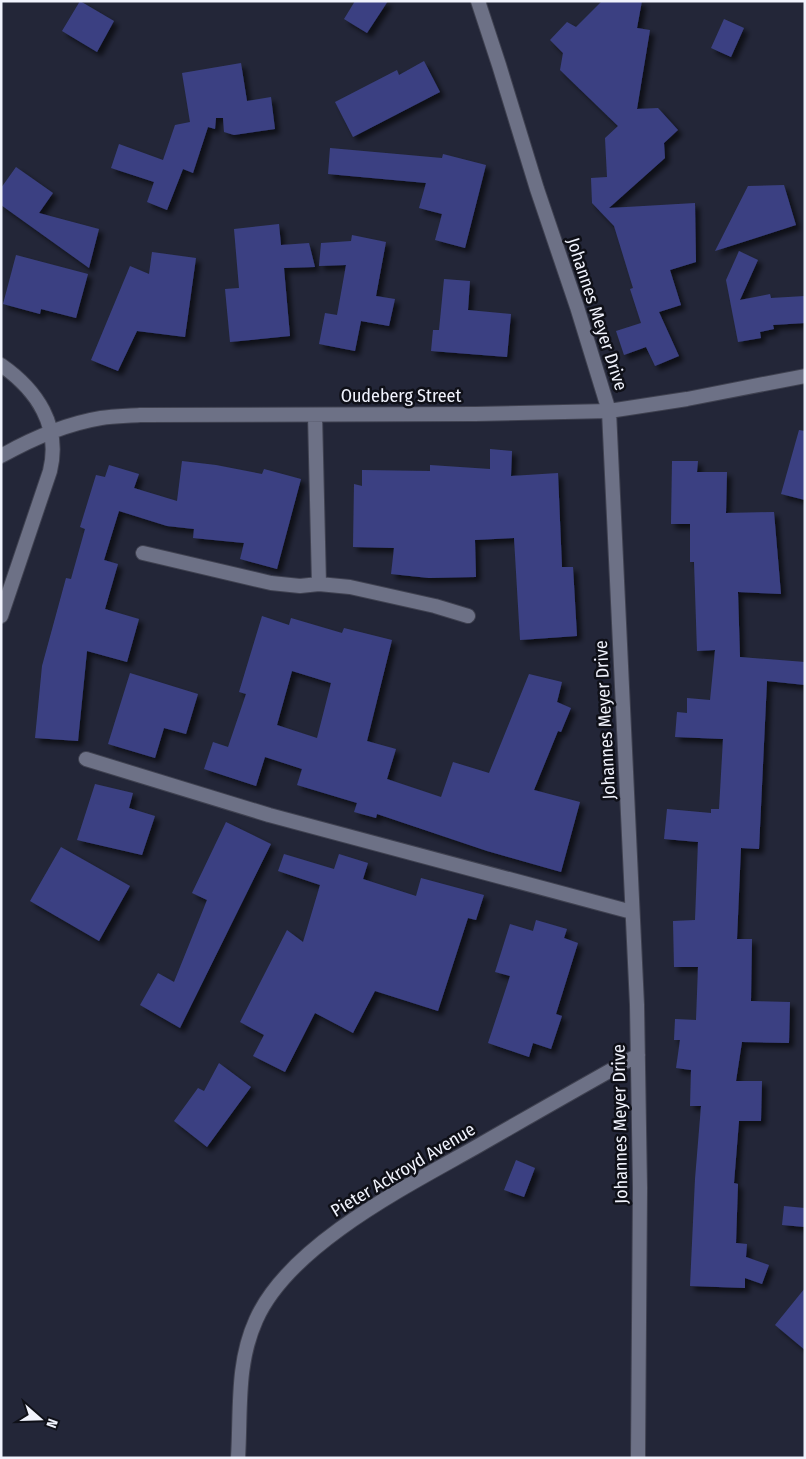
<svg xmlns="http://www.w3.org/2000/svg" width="806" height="1459" font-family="'Fira Sans Condensed',sans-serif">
<defs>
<filter id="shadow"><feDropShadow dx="4.5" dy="4.5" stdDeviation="2.5" flood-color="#0009"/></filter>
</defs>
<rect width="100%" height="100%" fill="#232638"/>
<path fill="#3b4182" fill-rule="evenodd" filter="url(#shadow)" d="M80,1L114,21L97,52L62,31Z
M355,1H388L367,33L344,19Z
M602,1H642L637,28L650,30L637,109L658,108L678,130L664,143L665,158L609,208L695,203L696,262L670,270L681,305L659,312L679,356L655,366L646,347L624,355L616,331L641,323L630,289L633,288L614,226L592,203L591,178L607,177L605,138L618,126L560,70L563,53L550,40L567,22L576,27Z
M724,19L744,28L731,57L711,48Z
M424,61L440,92L353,137L335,102L397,70L399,75Z
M241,63L247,101L271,97L275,129L234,135L224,132L223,118H216L215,129L208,127L193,173L183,169L167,210L147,202L154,182L111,168L119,144L163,160L175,125L190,122L182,73Z
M330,148L442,158L443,154L486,165L465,248L435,240L442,214L419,208L426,183L328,174Z
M16,167L53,193L39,213L99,229L89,268L1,205V188Z
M784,185L796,225L715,251L748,186Z
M279,224L281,245L309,243L315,267L284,268L290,336L230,342L225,289L239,288L234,229Z
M352,235L386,242L376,296L395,299L389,326L361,321L355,351L319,344L325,313L337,315L346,265L319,266L321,243L351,241Z
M739,251L758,260L740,300L770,294L771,298L805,296V323L773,325L774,329L760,332L761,338L738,342L726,280Z
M152,252L196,258L185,337L137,331L118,371L91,360L130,266L149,274Z
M16,255L88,274L76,318L41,309L40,314L3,304Z
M444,279L470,281L468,310L511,314L507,357L431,351L433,330H439Z
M799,430L805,431V500L781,494Z
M490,449L512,451L511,476L558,473L562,567H573L577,636L520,640L514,538L475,540L476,577L429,578L391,574L394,548L353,547L354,484L362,486V470L430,471V465L490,469Z
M182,461L216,465L262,474L264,469L301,479L277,569L240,559L244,543L193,538L194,529L167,526L119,511L104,560L118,564L105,609L139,619L127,662L87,651L78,741L35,738L42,666L66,578L71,579L85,529L80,527L96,475L105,477L109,465L139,474L134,488L177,501Z
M672,461H698L697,472H727L726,513L774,512L781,594L738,592L740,657L805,662V685L767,681L759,849L741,848L737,939H752L751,1001L790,1002L789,1043L742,1042L736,1081H762L761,1121H739L734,1183L738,1184L736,1243L747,1244L746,1257L769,1265L762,1284L745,1278V1288L690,1286L695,1179L701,1106H690L691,1070L676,1068L680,1040H674L675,1019L696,1020L698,967H674L673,921L695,920L698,842L664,839L667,809L711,813V809H719L723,739L675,737L677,712L687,713V698L710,700L715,650L697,651L694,562H690V524H671Z
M262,616L289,625L291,618L342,633L344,628L392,640L367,741L396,749L387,779L441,797L453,762L489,773L529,674L562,682L557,702L571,708L561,732L558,731L534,790L580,802L561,872L487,851L377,814L376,818L354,812L357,803L297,785L302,769L265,757L256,786L204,769L213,742L228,747L246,694L239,692ZM292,671L331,683L317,738L277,725Z
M130,673L198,694L186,734L164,728L155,758L108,744Z
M95,784L133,793L129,808L155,816L142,855L77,840Z
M226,822L271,844L180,1028L140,1005L158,973L174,982L207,900L192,893Z
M61,847L130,886L99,941L30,901Z
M284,854L334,869L339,854L368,863L363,879L416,896L421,878L484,895L476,920L468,918L438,1011L375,991L353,1033L315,1013L285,1072L253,1056L264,1035L240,1022L287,930L303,942L320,885L278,871Z
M536,920L567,929L564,938L578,943L556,1014L562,1016L551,1049L533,1043L529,1057L488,1043L510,976L495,972L510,924L533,931Z
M219,1063L251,1087L207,1147L174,1121L198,1088L204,1091Z
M516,1160L535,1168L524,1197L504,1190Z
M784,1206L805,1208V1227L782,1225Z
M805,1288V1350L775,1325Z"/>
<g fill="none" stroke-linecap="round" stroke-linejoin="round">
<defs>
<path id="minor" d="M478,1L499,65L537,189L577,307L609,411L637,1005L640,1188L638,1458
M1,365C37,390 61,426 50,471L1,616
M315,415L319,584
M1,456C33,438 65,424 101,418C114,416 127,416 140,415L475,414L609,411L687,399L805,376
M143,553L271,583L300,586L319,584L350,587L435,606L468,616
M86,759L269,815L632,912
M238,1458C241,1411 236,1364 256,1320C289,1245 407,1186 476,1147C530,1116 584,1085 638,1055"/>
</defs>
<use href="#minor" stroke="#3f4150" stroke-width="16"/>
<use href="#minor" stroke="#6d7186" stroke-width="14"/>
</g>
<g text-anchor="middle" stroke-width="5" stroke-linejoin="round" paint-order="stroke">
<g font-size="18" fill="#f1f3fd" stroke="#0f1018">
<text transform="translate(597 314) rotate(72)" y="6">Johannes Meyer Drive</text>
<text x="401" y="402">Oudeberg Street</text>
<text transform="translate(605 720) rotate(-93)" y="6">Johannes Meyer Drive</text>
<text transform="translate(620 1124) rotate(-91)" y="6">Johannes Meyer Drive</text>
<text transform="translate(403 1170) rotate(-31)" y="6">Pieter Ackroyd Avenue</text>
</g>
</g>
<rect width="806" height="1459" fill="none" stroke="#f1f3fd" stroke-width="5"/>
<g transform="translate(40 1419) rotate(110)" stroke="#0f1018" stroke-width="4" paint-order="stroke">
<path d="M0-4L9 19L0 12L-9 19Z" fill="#f1f3fd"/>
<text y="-8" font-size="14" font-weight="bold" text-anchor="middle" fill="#f1f3fd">N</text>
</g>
</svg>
